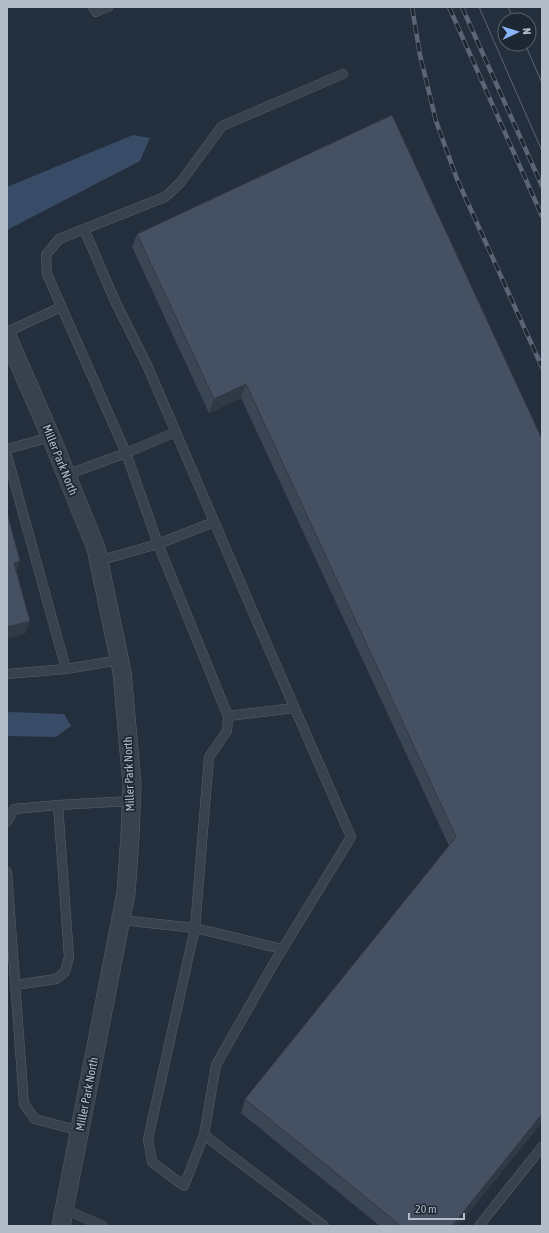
<svg xmlns="http://www.w3.org/2000/svg" width="549" height="1233" font-family="'Asap Condensed',sans-serif">
<rect width="100%" height="100%" fill="#242f3e"/>
<path fill="#394c67" d="M133,135L150,138L140,161L7,230V187Z
M7,712L64,714L71,726L56,737L7,736Z"/>
<g fill="none" stroke-linecap="round" stroke-linejoin="round">
<defs>
<path id="service" d="M93,7L96,12L108,7
M84,229L115,301L147,365L262,633L351,837L274,963L216,1065L204,1135
M7,332L61,307
M7,449L51,437
M7,455L66,669
M66,475L126,453L176,432
M98,561L158,544L214,522
M7,674L66,669L120,660
M228,716L294,708
M7,822L14,809L58,805L131,801
M7,872L24,1104L35,1119L80,1131
M121,920L195,928L282,949
M15,985L56,979L65,972L69,957L58,805
M64,1209L103,1226
M324,1226L204,1135L184,1186L152,1162L148,1139L195,928L209,757L227,731L228,716L158,544L126,453L47,274L46,255L59,239L165,197L180,183L222,126L343,74
M479,1226L542,1147"/>
<path id="minor" d="M7,336L51,437L96,548L122,672L132,784L130,836L126,893L61,1226"/>
</defs>
<use href="#service" stroke="#565f6c" stroke-width="10"/>
<use href="#minor" stroke="#565f6c" stroke-width="19"/>
<use href="#service" stroke="#38414e" stroke-width="9"/>
<use href="#minor" stroke="#38414e" stroke-width="18"/>
<path stroke="#5a6575" stroke-width="1" d="M479,7L542,151
M508,7L514,20
M525,44L542,83"/>
<defs>
<path id="rail" d="M412,7L420,55L436,121L457,179L542,367
M449,7L542,216
M462,7L542,186"/>
</defs>
<use href="#rail" stroke="#5a6575" stroke-width="4.5"/>
<use href="#rail" stroke="#1d2633" stroke-width="3" stroke-dasharray="9" stroke-linecap="butt"/>
</g>
<path fill="#3b4654" d="M137,234L542,439V1122L458,1226H380L241,1113L245,1099L449,846L241,398L209,413L132,247Z"/>
<path fill="#303945" d="M246,384L241,398L209,413L214,399Z
M20,561L16,574L14,563Z
M30,621L25,634L7,639V627Z
M542,1114V1122L458,1226H452Z"/>
<path fill="#455162" stroke="#303945" d="M392,115L542,439V1114L452,1226H401L245,1099L456,837L246,384L214,399L137,234Z
M7,512L20,561L14,563L30,621L7,627Z"/>
<g text-anchor="middle" stroke-width="3.5" stroke-linejoin="round" paint-order="stroke">
<g font-size="12" fill="#b4bcc9" stroke="#1d2633">
<text transform="translate(60 460) rotate(68)" y="4">Miller Park North</text>
<text transform="translate(129 774) rotate(-92)" y="4">Miller Park North</text>
<text transform="translate(87 1094) rotate(-79)" y="4">Miller Park North</text>
</g>
</g>
<rect width="549" height="1233" fill="none" stroke="#b4bcc9" stroke-width="16"/>
<g transform="translate(517 32) rotate(86)"><circle r="19" fill="#1d2633" stroke="#59626f"/>
<path d="M0-3L7 15L0 10L-7 15Z" fill="#8ab4f8"/>
<text y="-6" font-size="11" font-weight="bold" text-anchor="middle" fill="#b4bcc9">N</text>
</g>
<path d="M409 1213v6h55v-6" fill="none" stroke="#b4bcc9" stroke-width="2"/>
<text x="415" y="1213" font-size="12" fill="#b4bcc9" stroke="#1d2633" stroke-width="3" paint-order="stroke">20 m</text>
</svg>
